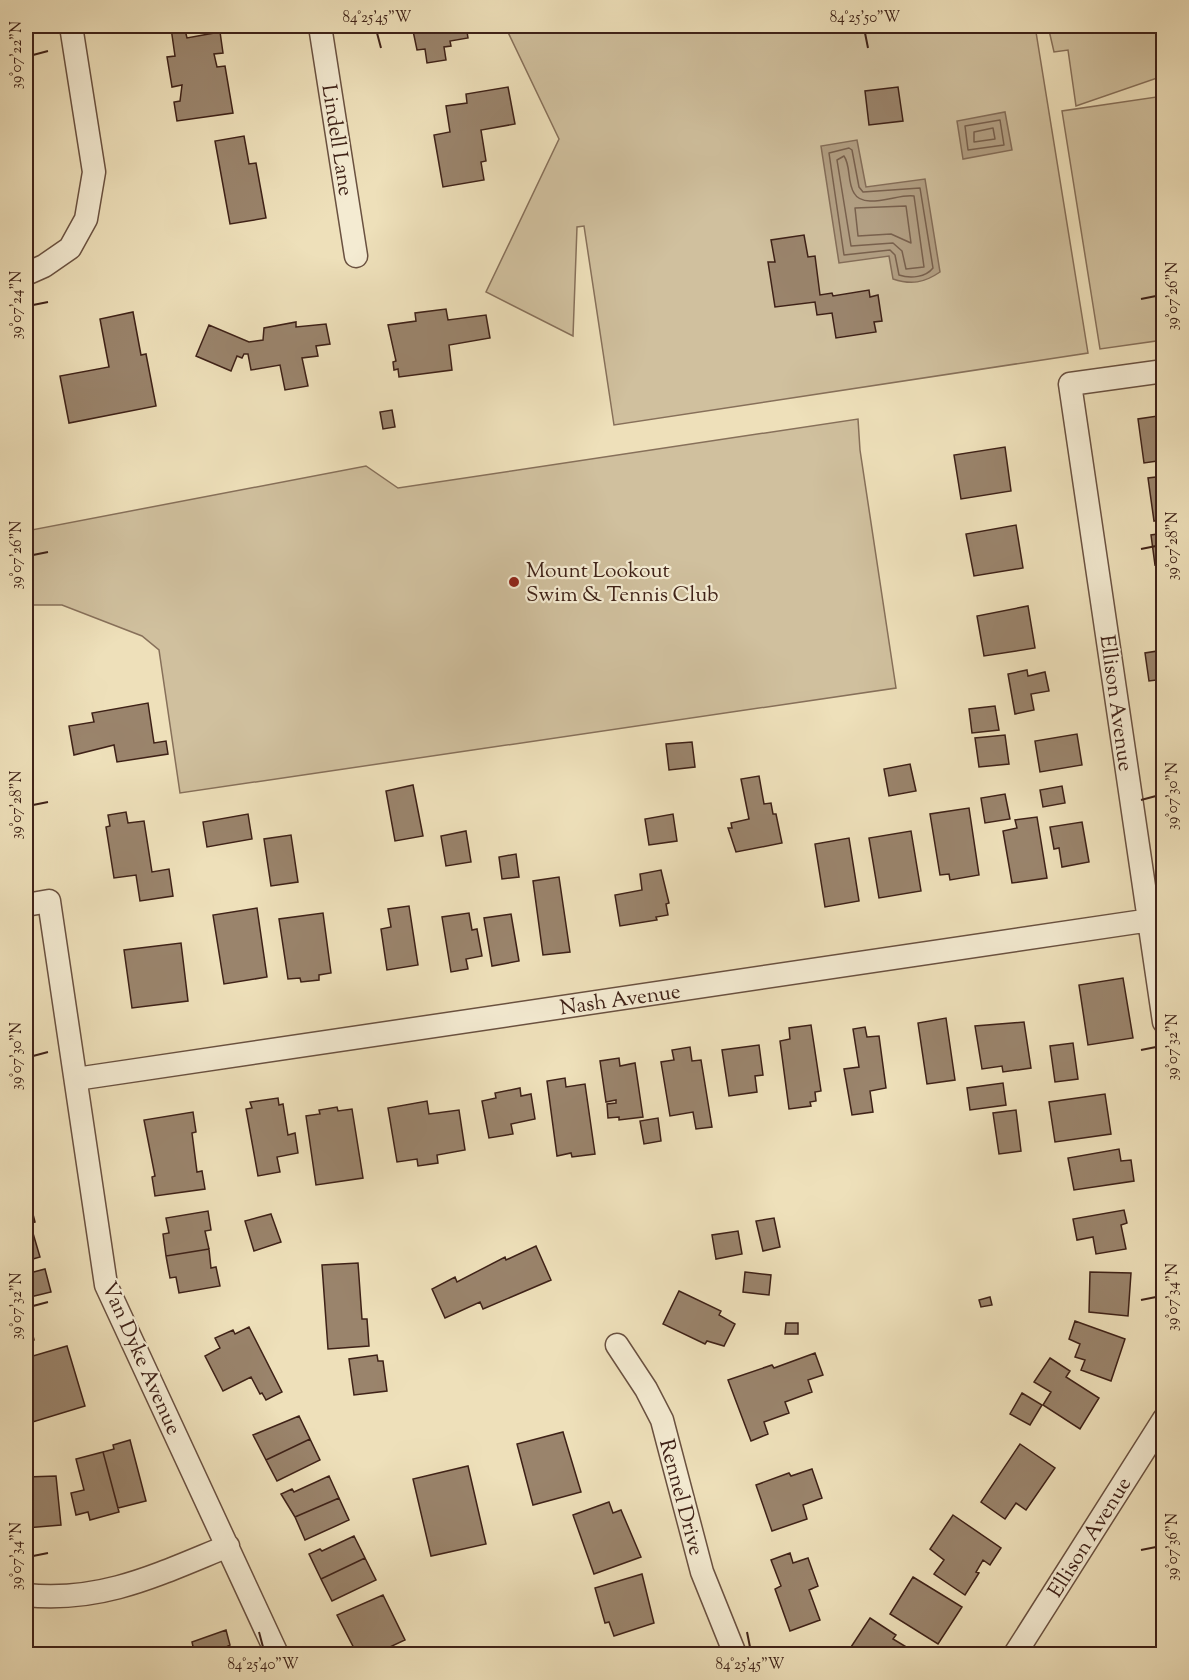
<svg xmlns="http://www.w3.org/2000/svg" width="1189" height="1680" font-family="'Sorts Mill Goudy',serif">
<rect width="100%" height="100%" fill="#eee0ba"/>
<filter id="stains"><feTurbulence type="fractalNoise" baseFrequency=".00333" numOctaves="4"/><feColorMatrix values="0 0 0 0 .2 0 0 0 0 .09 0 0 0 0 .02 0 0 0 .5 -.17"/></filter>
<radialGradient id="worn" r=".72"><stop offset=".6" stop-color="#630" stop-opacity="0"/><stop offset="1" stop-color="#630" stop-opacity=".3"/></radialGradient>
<path fill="#d0c09e" stroke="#87705a" stroke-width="1.5" d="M505,26H1035L1088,353L614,425L584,226L577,227L573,336L486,292L559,139Z
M1048,26H1163V76L1076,106L1068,50L1054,52Z
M1163,96V340L1100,349L1062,111Z
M858,419L860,450L896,688L180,793L159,650L142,636L62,605H26V531L366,466L398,488Z"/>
<path fill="#b29f83" stroke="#846d58" stroke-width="1.5" d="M1005,112L1012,150L963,159L957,121Z
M857,140L866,187L925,179L940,272C924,283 911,285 893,279L889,256L839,263L821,146Z"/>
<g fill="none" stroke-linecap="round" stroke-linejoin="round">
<path stroke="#78604d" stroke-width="1.5" d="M1000,120L1004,145L968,150L965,126Z
M993,128L995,139L974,142V132Z
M849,148L852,150L859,187L863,192L920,188L933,268C926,277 911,279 899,275L895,255L890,250L844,255L829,153Z
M844,156C851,166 847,182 854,193C864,211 899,193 914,196L924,267L906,269L902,251L893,243L851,246L837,160Z
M906,206L911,243L891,234L858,236L855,208Z"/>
</g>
<path fill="#9a846c" stroke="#3e2117" stroke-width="1.5" d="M184,26L187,38L220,32L223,53L214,54L217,67L225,66L233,113L177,121L174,102L180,101L182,85L172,87L167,57L175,56L171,28Z
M412,26H466L468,38L450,41L451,46L444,47L446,60L427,63L425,49L417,50Z
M508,87L515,124L481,130L486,161L481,162L484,180L443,187L434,135L450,132L446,106L467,103L466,94Z
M898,87L903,121L869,125L865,91Z
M244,136L249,164L256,163L266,218L230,224L215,141Z
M804,235L808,257L815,256L820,295L832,293L833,296L869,290L870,297L878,295L882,321L874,322L876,332L836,338L832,313L817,315L815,302L775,307L768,262H775L771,240Z
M446,309L448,320L486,315L490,338L449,345L452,370L399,377L398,369L394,370L393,362L396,361L388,325L416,321L415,313Z
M133,312L141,355L146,354L156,406L69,423L60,376L109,367L100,319Z
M296,322V327L326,324L330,344L316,346L318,356L302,358L308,386L285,390L280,365L251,370L248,354H244L242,358L237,356L231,371L196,356L209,325L249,342L263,340L264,328Z
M26,369L33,418L26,420Z
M392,410L395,427L383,429L380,412Z
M1164,415V460L1144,463L1138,419Z
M1005,447L1011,491L961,499L954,455Z
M1164,476V519L1154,521L1148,478Z
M1016,525L1023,568L974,576L966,534Z
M1164,533V563L1155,565L1151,535Z
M1159,591H1164V622L1163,621Z
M1028,606L1035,648L984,656L977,616Z
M1164,650V679L1149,681L1145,653Z
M1027,670L1028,676L1045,672L1049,691L1031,694L1034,710L1015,714L1008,674Z
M148,703L154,743L166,741L168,754L117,762L114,745L74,755L69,726L94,722L92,713Z
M995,706L999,730L972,733L969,709Z
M1164,727V748H1162L1159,728Z
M1077,734L1082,765L1040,772L1035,741Z
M1005,735L1009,764L979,767L975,738Z
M692,742L695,767L669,770L666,744Z
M910,764L916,791L889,796L884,769Z
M759,776L764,804L771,803L773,814H776L782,843L736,852L728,828H732L731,823L749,819L741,779Z
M413,785L423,836L395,841L386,791Z
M1062,786L1065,803L1043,807L1040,790Z
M1005,794L1010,819L985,823L981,798Z
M969,808L979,875L950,880L949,874L940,875L930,814Z
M126,812L128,823L144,821L152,872L169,869L173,896L140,901L136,875L114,878L106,827L110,826L108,815Z
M248,814L252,839L207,847L203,822Z
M673,814L677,841L649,845L645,819Z
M1037,817L1047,878L1012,883L1003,831L1017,828L1015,820Z
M1082,822L1089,862L1062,867L1059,848L1054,849L1050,827Z
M466,831L471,862L446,866L441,836Z
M911,831L921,891L879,898L869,838Z
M291,835L298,882L271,886L264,839Z
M849,838L859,901L825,907L815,844Z
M516,854L519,877L502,879L499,857Z
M661,870L669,903L666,904L668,915L656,917L657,920L620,926L615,895L642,890L640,874Z
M559,877L570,952L543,955L533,881Z
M409,906L418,965L387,970L381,929L391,927L388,909Z
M257,908L267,977L224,984L213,915Z
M323,913L331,973L319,975V980L301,982L300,978L288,979L279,919Z
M469,913L472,930L477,929L482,956L466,959L468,969L451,972L442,917Z
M511,914L519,961L492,966L484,918Z
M181,943L188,1001L132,1008L124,950Z
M1123,978L1133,1038L1088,1045L1079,985Z
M946,1018L955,1080L927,1084L918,1023Z
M1024,1022L1031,1068L1003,1072L1002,1066L982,1069L975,1026Z
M811,1025L821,1091L815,1092L816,1101L810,1102L811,1106L789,1109L780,1041L790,1039L789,1028Z
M865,1027L867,1037L879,1036L886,1088L870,1091L873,1112L852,1115L844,1069L859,1067L853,1029Z
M1073,1043L1078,1079L1055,1082L1050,1046Z
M759,1045L763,1075L755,1076L757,1092L729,1096L722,1050Z
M690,1047L692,1061L701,1060L712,1127L696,1129L693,1112L670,1116L661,1062L674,1060L672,1050Z
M619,1058L620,1066L635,1063L643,1117L619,1120V1117L608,1118L607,1104L616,1103V1100L606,1102L600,1061Z
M565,1078L566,1087L585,1084L595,1154L572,1157L571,1153L557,1156L547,1081Z
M1003,1083L1006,1105L970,1110L967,1088Z
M520,1088L521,1096L531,1094L535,1119L511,1124L513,1134L489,1138L482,1101L496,1098L495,1093Z
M1105,1094L1111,1134L1055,1142L1049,1102Z
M278,1098L279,1105L283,1104L288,1135L295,1133L298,1153L277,1157L280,1172L258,1176L246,1109L252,1108L250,1102Z
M427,1101L429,1114L459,1110L465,1150L437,1155L438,1163L418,1166L417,1159L397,1162L388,1108Z
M337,1107L338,1111L352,1109L363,1178L316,1185L306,1116L320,1114L319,1110Z
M1016,1110L1021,1151L999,1154L993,1113Z
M193,1112L196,1132L192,1133L197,1172L202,1171L205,1189L155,1196L152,1177L155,1176L144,1120Z
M658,1118L661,1141L644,1144L640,1121Z
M26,1134H29L32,1154L26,1155Z
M1119,1149L1121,1161L1131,1160L1134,1181L1074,1190L1068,1158Z
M26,1187L35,1222L26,1225Z
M1124,1210L1127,1223L1121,1225L1126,1249L1096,1254L1093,1237L1077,1240L1073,1219Z
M208,1211L211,1230L205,1231L209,1249L166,1256L163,1234L169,1233L166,1218Z
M271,1214L281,1242L254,1251L245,1221Z
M774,1218L780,1247L763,1251L756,1221Z
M30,1223L40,1257L26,1261V1225Z
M738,1231L742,1254L716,1259L712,1235Z
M536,1246L551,1280L483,1309L480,1302L445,1318L432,1289L455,1277L457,1282L505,1257L506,1260Z
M209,1249L211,1268L216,1267L220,1286L179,1293L176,1277L170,1278L166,1256Z
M358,1263L362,1319H367L369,1346L328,1349L322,1265Z
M45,1269L51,1292L26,1298V1274Z
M745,1272L771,1275L769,1295L743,1292Z
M1090,1272L1131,1273L1128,1316L1089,1312Z
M679,1291L721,1311L719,1315L735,1324L724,1346L707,1341L705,1344L663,1324Z
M990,1297L992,1305L981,1307L979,1300Z
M26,1307L34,1340L26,1342Z
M1075,1321L1125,1339L1111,1381L1081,1370L1085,1360L1075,1357L1080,1344L1069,1339Z
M786,1323H798V1334H785Z
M249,1327L282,1392L266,1400L262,1393L260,1394L251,1377L223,1391L205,1356L220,1348L215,1338L233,1330L235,1334Z
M67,1346L85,1406L26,1424V1358Z
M815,1353L823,1375L808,1380L812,1392L785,1402L789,1413L764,1422L768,1434L751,1441L728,1380L772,1365L774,1368Z
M377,1355L378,1361H383L387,1391L354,1395L349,1359Z
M1050,1358L1070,1371L1066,1377L1099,1398L1080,1429L1043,1405L1051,1392L1034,1382Z
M1022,1393L1042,1405L1030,1425L1010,1414Z
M299,1416L310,1439L266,1460L253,1435Z
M563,1432L581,1492L533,1505L517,1444Z
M310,1439L320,1460L277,1481L266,1460Z
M130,1440L146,1501L118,1508L103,1452L114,1449L113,1445Z
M1020,1444L1055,1468L1026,1510L1016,1503L1005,1519L981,1502Z
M103,1452L119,1512L90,1520L88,1512L76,1515L71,1493L84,1490L76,1459Z
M468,1466L486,1544L431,1556L413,1479Z
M812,1469L822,1498L803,1505L807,1519L772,1531L756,1485L789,1473L791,1476Z
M56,1476L61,1525L26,1528V1477Z
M329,1476L339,1498L295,1517L281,1494L292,1489L294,1492Z
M339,1498L349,1520L305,1540L295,1517Z
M609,1502L613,1513L621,1510L641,1557L594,1574L573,1515Z
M953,1515L1001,1548L990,1565L983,1560L976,1572L979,1573L965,1595L934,1574L944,1560L930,1549Z
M354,1536L365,1558L321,1579L309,1554L320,1549L322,1551Z
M790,1553L793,1563L808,1558L818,1586L809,1590L820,1620L790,1631L775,1589L781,1586L771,1560Z
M365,1558L376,1580L332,1601L321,1579Z
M642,1574L654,1623L614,1636L609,1622L605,1623L595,1588Z
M913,1577L962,1607L938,1644L890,1614Z
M383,1595L405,1640L375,1654H357L337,1615Z
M870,1618L896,1635L893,1639L918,1654H856L858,1651L851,1647Z
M226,1630L230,1645L226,1647L229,1654H182L194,1651L192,1642Z"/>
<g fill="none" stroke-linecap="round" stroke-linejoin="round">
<defs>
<path id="street" d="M320,26L356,256
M26,274L44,266L70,248L86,219L94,172L71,26
M1164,371L1070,384L1164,1022
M26,905L49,901L106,1285L277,1654
M76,1079L1164,918
M617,1345L646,1389L662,1420L702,1572L735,1654
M26,1595C102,1603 159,1574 228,1546
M1015,1654L1164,1419"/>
</defs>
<use href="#street" stroke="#6a5140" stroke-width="25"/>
<use href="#street" stroke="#f4ebd2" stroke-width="22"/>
</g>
<path fill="none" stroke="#3e2117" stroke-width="2" d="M377,33L381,48M865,33L868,48M33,55L48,51M1141,299L1156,296M33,305L48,302M1141,549L1156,546M33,555L48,552M1141,800L1156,796M33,805L48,802M1141,1050L1156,1047M33,1056L48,1052M1141,1300L1156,1297M33,1306L48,1302M1141,1550L1156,1547M33,1556L48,1553M259,1632L263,1647M747,1632L750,1647"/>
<circle fill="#8f2418" stroke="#f4ebd2" stroke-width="2" cx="514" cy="582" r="6"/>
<g text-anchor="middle" stroke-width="4.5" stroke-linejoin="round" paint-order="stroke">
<g font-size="21" fill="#3e2117" stroke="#f4ebd2">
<text transform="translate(338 140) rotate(81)" y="7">Lindell Lane</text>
<text transform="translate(1117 703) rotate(82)" y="7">Ellison Avenue</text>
<text transform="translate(620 999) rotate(-8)" y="7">Nash Avenue</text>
<text transform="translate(142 1358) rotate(66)" y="7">Van Dyke Avenue</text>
<text transform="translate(682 1497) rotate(75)" y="7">Rennel Drive</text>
<text transform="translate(1089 1537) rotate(-58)" y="7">Ellison Avenue</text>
</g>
<g font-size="21" fill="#3e2117" stroke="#f4ebd2" text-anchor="start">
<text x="526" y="577">Mount Lookout<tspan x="526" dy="24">Swim &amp; Tennis Club</tspan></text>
</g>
</g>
<rect width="1189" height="1680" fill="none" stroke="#eee0ba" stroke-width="66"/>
<rect x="33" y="33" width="1123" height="1614" fill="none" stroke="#3e2117" stroke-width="2"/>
<g font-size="15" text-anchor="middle" fill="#3e2117">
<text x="377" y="22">84°25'45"W</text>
<text x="865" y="22">84°25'50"W</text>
<text transform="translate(16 55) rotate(-90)" y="5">39°07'22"N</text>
<text transform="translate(1172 296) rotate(-90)" y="5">39°07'26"N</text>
<text transform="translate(16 305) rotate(-90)" y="5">39°07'24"N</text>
<text transform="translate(1172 546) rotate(-90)" y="5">39°07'28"N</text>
<text transform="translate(16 555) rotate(-90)" y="5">39°07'26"N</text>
<text transform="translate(1172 796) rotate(-90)" y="5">39°07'30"N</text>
<text transform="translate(16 805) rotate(-90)" y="5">39°07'28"N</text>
<text transform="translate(1172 1047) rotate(-90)" y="5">39°07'32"N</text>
<text transform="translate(16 1056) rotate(-90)" y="5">39°07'30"N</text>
<text transform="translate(1172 1297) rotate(-90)" y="5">39°07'34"N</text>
<text transform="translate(16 1306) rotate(-90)" y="5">39°07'32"N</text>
<text transform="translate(1172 1547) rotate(-90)" y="5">39°07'36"N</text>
<text transform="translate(16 1556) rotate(-90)" y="5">39°07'34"N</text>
<text x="263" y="1669">84°25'40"W</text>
<text x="750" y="1669">84°25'45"W</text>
</g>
<rect width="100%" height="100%" filter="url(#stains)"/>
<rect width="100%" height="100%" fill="url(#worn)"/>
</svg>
